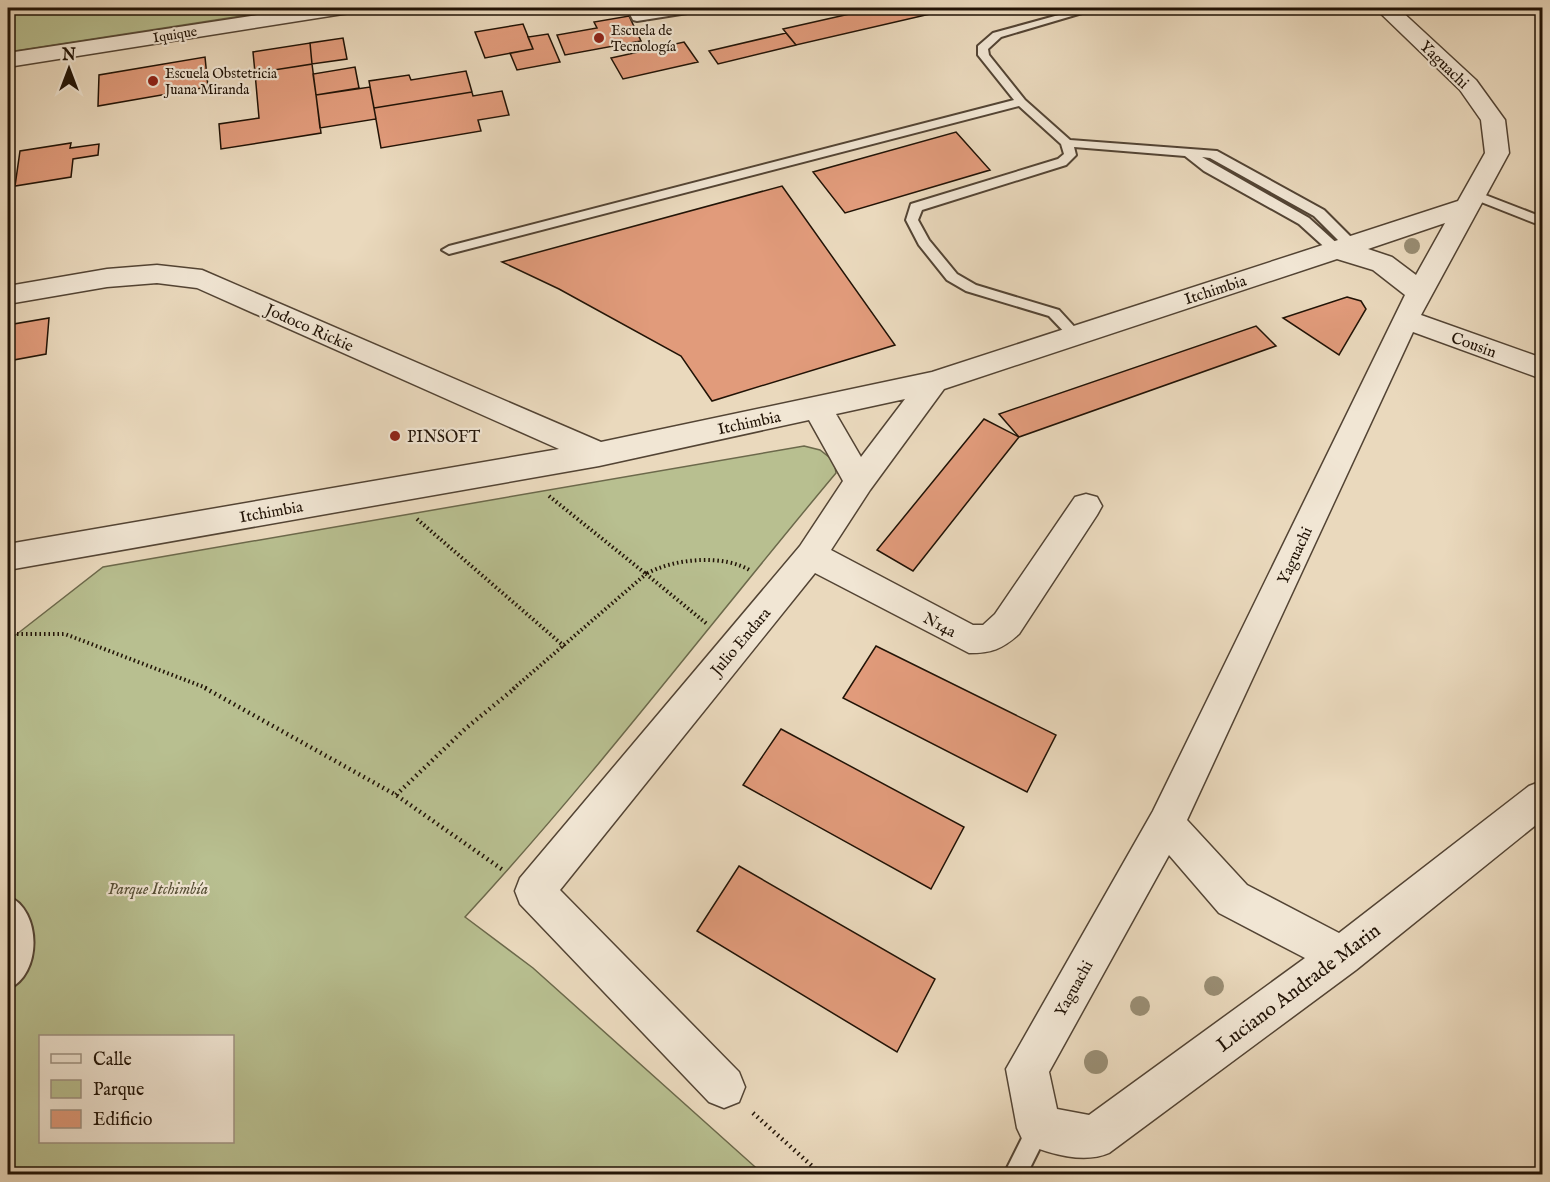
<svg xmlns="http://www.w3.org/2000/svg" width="1550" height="1182" font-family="'IM FELL English',serif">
<rect width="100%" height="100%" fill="#ead9bd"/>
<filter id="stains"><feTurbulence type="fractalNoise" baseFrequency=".00333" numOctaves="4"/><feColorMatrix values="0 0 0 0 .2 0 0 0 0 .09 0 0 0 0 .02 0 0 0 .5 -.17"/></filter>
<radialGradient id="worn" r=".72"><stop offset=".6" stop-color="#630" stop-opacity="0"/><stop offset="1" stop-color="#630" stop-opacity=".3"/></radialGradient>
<path fill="#b8bf90" stroke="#6c694b" stroke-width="1.5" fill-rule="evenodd" d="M8,8H294L8,52Z
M804,446L820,450L834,461L836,473C712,621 596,775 465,917L533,968L763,1174H8V641L103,567ZM40,1036H232V1142H40Z"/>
<path fill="#e19b7b" stroke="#211306" stroke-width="1.5" d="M876,8H956L796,45L783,29Z
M629,16L641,41L565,55L557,35L597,28L594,22Z
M523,24L533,49L485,58L475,32Z
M786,33L796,45L718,64L709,51Z
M548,34L560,62L517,70L510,53L533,49L528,37Z
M343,38L347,59L312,64L310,43Z
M684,42L698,62L623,79L611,58Z
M310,43L312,64L255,73L253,52Z
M205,57L208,87L98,106L99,75Z
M312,64L321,133L221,149L219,124L259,118L255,73Z
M355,67L359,88L316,95L313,74Z
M466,71L472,92L374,108L369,81L409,75L411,80Z
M370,87L376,119L320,128L316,95Z
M502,91L509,115L478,120L481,131L381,148L374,108L472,92L473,96Z
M956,132L990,170L845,213L813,172Z
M71,143L70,148L99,144L98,155L73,159L71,177L15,186L20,151Z
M782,186L895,345L712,401L681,356L559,289L502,262Z
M1347,297L1361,301L1366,309L1339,355L1283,318Z
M49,318L46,354L8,361V325Z
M1256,326L1276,346L1019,437L999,414Z
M984,419L1019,437L913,571L877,550Z
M876,646L1056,735L1027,792L843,698Z
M781,729L964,827L931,889L743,785Z
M739,866L935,979L897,1052L697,931Z"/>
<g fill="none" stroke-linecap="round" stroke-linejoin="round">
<defs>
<path id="lane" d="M627,8H637L641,14L683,8H705L700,11L637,21L633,20Z
M1084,8H1099L1001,37L988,49L989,55L1025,100L1070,140L1217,151L1324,210L1356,242V248H1346L1314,216L1210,158L1202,157L1309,218L1341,247V253H1331L1299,224L1204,171L1185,156L1074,147L1076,155L1066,165L922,210L918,220L929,240L957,274L976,285L1059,310L1081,334L1079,337H1069L1049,316L966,291L947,280L919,245L906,220L911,204L1058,159L1064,154L1061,144L1019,106L449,254L442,250L449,246L1014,100L978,55V46L993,33Z
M1475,191L1542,217V226L1471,198V192Z
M8,896C42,910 42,975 8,989V963L13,952L14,936L8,920Z
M1039,1117L1047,1120L1050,1128L1027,1174H1004L1031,1120Z"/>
<path id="street" d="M304,8H354L351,13L343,14L8,67V53Z
M1375,8H1398L1476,80L1505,120L1509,153L1421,315L1542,358V379L1413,332L1187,820L1247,885L1339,933L1529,786L1542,781V820L1356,970L1109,1153C1084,1164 1049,1154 1024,1143L1017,1128L1006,1069L1153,811L1405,295L1373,270L1337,259L944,389L870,490L831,550L973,625H983L995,614L1075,497L1086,494L1097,497L1102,506L1097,515L1019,634C1002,649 992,653 969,653L815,573L560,890L739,1072L745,1087L739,1102L724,1108L709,1102L520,904L515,891L520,878L800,546L843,481L809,420L599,466L8,570V544L559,449L197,288L157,283L107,287L8,304V286L107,269L157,265L202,270L601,442L932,372L1458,201L1485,153L1481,120L1460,90ZM1445,223L1416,275L1392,257L1368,249ZM905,399L861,457L836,414ZM1169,855L1219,913L1305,958L1089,1115L1057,1109L1049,1072Z"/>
</defs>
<use href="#lane" stroke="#534434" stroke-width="4"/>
<use href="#street" stroke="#534434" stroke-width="3"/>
<path stroke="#211306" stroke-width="4" stroke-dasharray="1.5 3" stroke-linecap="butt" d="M549,496L646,574C674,558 725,554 751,571
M417,519L565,647
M8,634H65L209,689
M513,689L646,574L707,624"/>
<path stroke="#211306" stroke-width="4.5" stroke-dasharray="1.5 4" stroke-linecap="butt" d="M205,688L396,795L503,870
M396,795L465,729L515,688
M753,1113L821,1174"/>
<use href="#lane" fill="#f1e6d4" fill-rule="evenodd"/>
<use href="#street" fill="#f1e6d4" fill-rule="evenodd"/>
</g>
<g fill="#998d73">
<circle cx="1412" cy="246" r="8"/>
<circle cx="1214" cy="986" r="10"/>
<circle cx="1140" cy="1006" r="10"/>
<circle cx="1096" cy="1062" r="12"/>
</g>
<g fill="#8f2418" stroke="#f1e6d4" stroke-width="2">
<circle cx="599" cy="38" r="6"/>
<circle cx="153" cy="81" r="6"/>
<circle cx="395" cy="436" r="6"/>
</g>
<g text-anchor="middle" stroke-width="4.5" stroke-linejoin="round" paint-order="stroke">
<g font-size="14" fill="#211306" stroke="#f1e6d4" text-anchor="start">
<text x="611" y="35">Escuela de<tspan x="611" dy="16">Tecnología</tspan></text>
<text x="165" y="78">Escuela Obstetricia<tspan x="165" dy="16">Juana Miranda</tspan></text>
</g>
<g font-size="14" fill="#211306" stroke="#f1e6d4">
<text transform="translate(175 34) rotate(-9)" y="5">Iquique</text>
</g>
<g font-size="16" fill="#211306" stroke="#f1e6d4">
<text transform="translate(1445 64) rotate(44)" y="6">Yaguachi</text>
<text transform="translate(1215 289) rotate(-18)" y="6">Itchimbia</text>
<text transform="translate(310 327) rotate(24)" y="6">Jodoco Rickie</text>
<text transform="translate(1474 344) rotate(20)" y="6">Cousin</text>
<text transform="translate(749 422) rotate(-12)" y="6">Itchimbia</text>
<text transform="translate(271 511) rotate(-10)" y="6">Itchimbia</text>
<text transform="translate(1294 555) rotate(-65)" y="6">Yaguachi</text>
<text transform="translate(940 624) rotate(28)" y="6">N14a</text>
<text transform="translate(740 641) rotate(-50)" y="6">Julio Endara</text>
<text transform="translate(1073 988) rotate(-61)" y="6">Yaguachi</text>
</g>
<g font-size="16" fill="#211306" stroke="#f1e6d4" text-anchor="start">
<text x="407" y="442">PINSOFT</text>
</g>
<g font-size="16" font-style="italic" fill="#564f36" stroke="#f1e6d4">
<text x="158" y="894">Parque Itchimbía</text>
</g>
<g font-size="20" fill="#211306" stroke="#f1e6d4">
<text transform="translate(1298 987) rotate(-37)" y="7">Luciano Andrade Marin</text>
</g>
</g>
<rect width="1550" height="1182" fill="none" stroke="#ead9bd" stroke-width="30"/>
<rect x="9" y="9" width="1532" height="1164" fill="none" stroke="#211306" stroke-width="3"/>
<rect x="15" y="15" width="1520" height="1152" fill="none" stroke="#211306" stroke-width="1.5"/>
<rect x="39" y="1035" width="195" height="108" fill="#f1e6d4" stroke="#9e9282" stroke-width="1.5"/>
<rect x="51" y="1054" width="30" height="9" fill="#f1e6d4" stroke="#9e9282" stroke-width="1.5"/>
<text x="93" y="1065" font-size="18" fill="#211306">Calle</text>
<rect x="51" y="1080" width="30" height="18" fill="#b8bf90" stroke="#9e9282" stroke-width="1.5"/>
<text x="93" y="1095" font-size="18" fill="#211306">Parque</text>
<rect x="51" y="1110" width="30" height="18" fill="#e19b7b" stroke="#9e9282" stroke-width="1.5"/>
<text x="93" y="1125" font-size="18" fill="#211306">Edificio</text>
<g transform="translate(69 69)" stroke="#f1e6d4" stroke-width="4.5" paint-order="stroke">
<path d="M0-4.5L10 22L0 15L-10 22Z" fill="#211306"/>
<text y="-9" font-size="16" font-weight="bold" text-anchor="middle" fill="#211306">N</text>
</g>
<rect width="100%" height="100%" filter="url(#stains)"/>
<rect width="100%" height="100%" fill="url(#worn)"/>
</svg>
